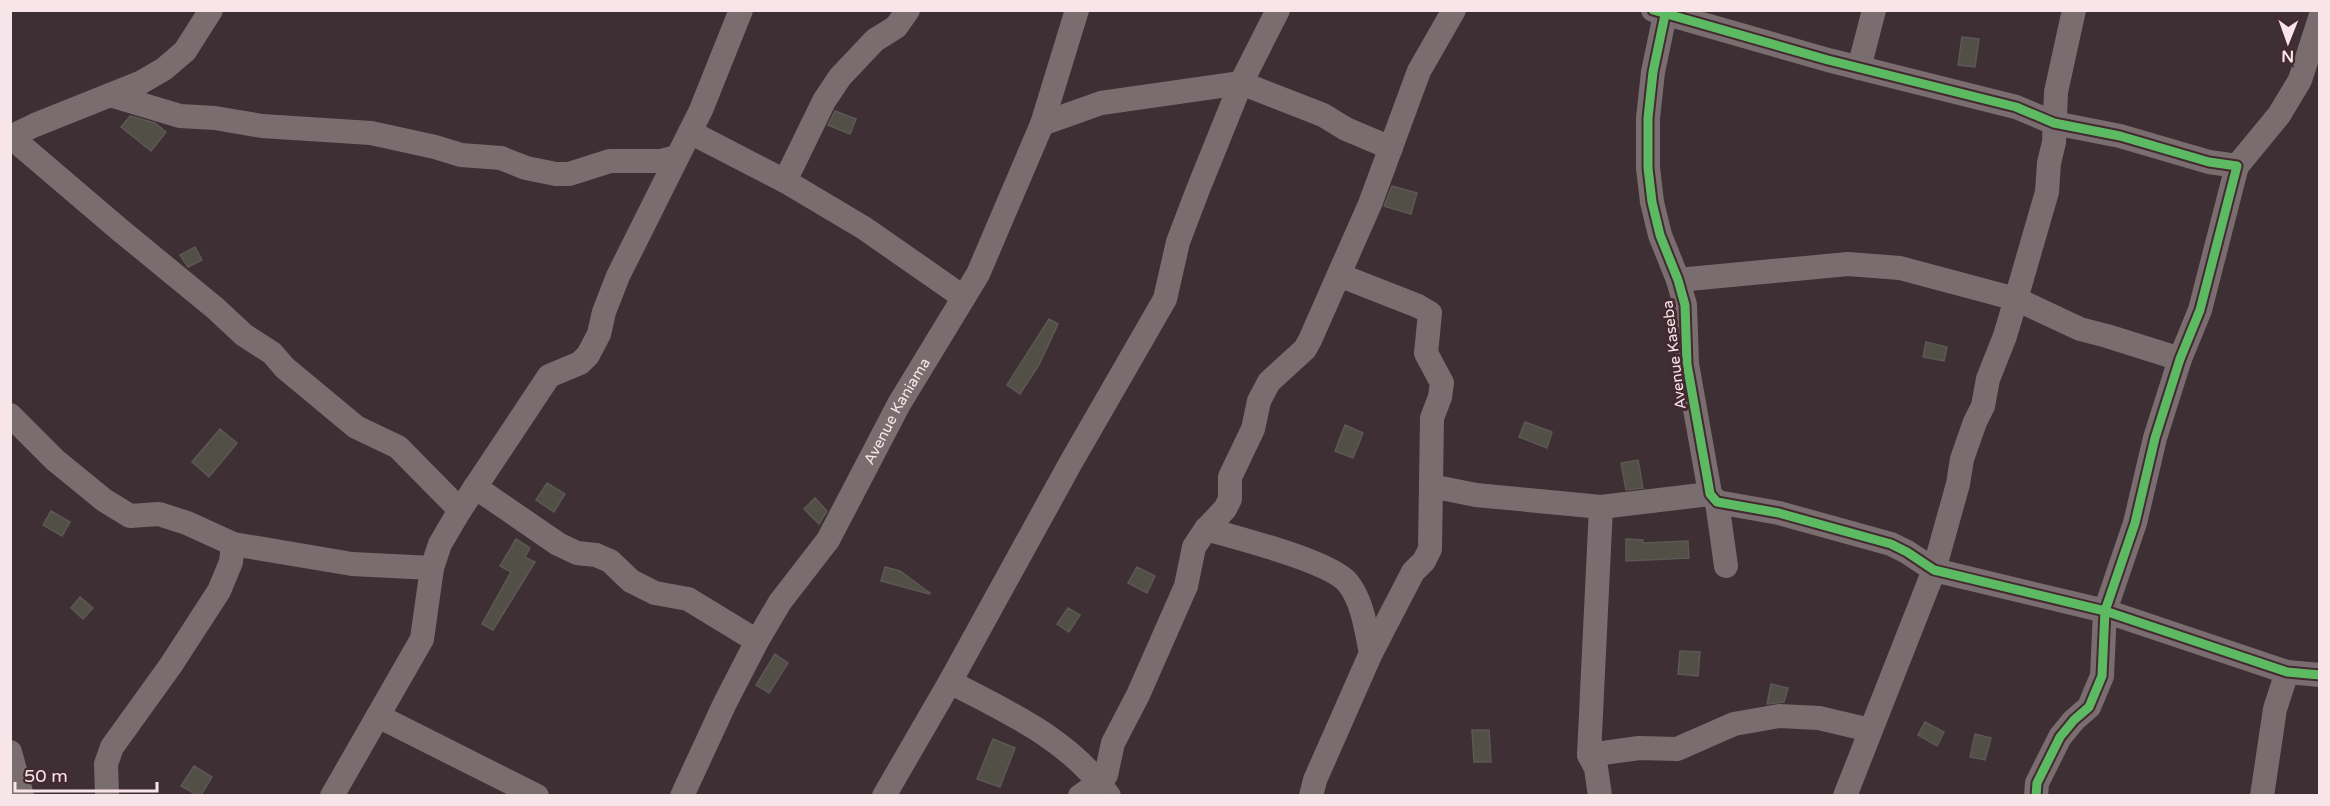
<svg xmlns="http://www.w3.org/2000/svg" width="2330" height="806" font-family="'Varela Round',sans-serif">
<rect width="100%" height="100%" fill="#3e2f34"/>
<path fill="#524f46" stroke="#5c5855" stroke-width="1.5" d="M1962,37L1979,39L1975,67L1958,65Z
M835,111L856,119L850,134L828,125Z
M130,116L155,123L166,132L151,151L121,127Z
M1392,186L1417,193L1411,214L1384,206Z
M195,247L202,260L188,267L180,255Z
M1049,319L1058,324L1039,365L1020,394L1007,385Z
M1926,342L1947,347L1944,361L1923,357Z
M1525,422L1552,432L1547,448L1519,437Z
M1345,425L1363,433L1353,458L1335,451Z
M220,429L237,443L209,477L192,462Z
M1638,460L1643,488L1626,490L1621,463Z
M547,483L565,494L554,512L536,500Z
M815,498L827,511L819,524L804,509Z
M51,511L70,522L62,536L43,525Z
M516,539L530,548L525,557L535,562L493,630L482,624L511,572L500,566Z
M1626,539L1643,540V543L1688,541L1689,558L1626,561Z
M885,567L900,571L930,593L929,594L881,581Z
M1137,567L1155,576L1147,593L1128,583Z
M80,597L93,608L83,619L71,608Z
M1068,608L1080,615L1069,632L1057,624Z
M1680,651L1700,652L1698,676L1678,674Z
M775,654L788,663L769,693L756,685Z
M1771,684L1788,688L1784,702L1767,704Z
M1925,722L1944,732L1937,746L1918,735Z
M1472,730H1489L1491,762H1474Z
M1975,734L1991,738L1985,760L1970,757Z
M993,739L1015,748L1000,787L977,779Z
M194,766L212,777L201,795H197L181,786Z"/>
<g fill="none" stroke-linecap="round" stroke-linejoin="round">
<g stroke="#7a6d70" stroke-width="24">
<path d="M1653,10L1828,60L2016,107L2054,123L2120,136L2209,162L2237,166L2200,310L2180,359L2155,438L2135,523L2105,611L2102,676L2089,707L2074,720L2060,737L2037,783L2036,796"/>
<path d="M1666,10L1653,72L1648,118V168L1652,202L1660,235L1678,280L1685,305L1687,364L1708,482L1710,494L1717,502L1779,513L1891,544L1907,552L1934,570L2105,611L2287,672L2320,675"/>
<path d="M1859,68L1874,10"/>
<path d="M110,95L180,116L215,118L262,126L371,133L435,147L461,155L501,158L526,168L556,174H569L610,161H661L677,157"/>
<path d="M1042,124L1101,103L1241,83L1323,115L1346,129L1391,148"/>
<path d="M690,132L785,181L864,228L963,297"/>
<path d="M10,137L35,125L140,83L164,69L185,51L211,10"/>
<path d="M11,137L120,230L215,308L244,335L272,353L285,368L356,427L398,447L460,510"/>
<path d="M2237,166L2279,115L2300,80L2320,18"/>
<path d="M785,181L824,101L840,77L875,40L896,27L908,10"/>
<path d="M1678,280L1848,264L1900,268L2016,299L2080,329L2107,336L2180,359"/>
<path d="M10,415L55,460L104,500L130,516L159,514L187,523L233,544L352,564L432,568"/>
<path d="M1431,486L1476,495L1601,507L1710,494"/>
<path d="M475,487L558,544L577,553L596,555L610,561L631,581L655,593L688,599L757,641"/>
<path d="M1717,502L1726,566"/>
<path d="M1206,529C1237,538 1330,561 1348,583C1363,602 1366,630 1371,653"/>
<path d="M950,682C1008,712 1071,740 1109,796"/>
<path d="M378,716L537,796"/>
<path d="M10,752L22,796"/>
<path d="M1589,755L1639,748L1677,749L1734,724L1779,716L1819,718L1870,730"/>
<path d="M107,796L106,764L112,747L171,665L219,591L231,562L233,544"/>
<path d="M332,796L422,639L432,568L440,544L460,510L549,376L580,363L588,355L599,334L604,312L618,276L701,110L741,10"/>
<path id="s1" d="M682,796L725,703L757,641L780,602L828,540L899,404L978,274L1042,124L1077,10"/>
<path d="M884,796L950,682L1070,464L1165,299L1178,242L1197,192L1241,83L1278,10"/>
<path d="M1080,796L1100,782L1106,775L1113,743L1138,695L1186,586L1194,547L1206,529L1225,509L1230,499V477L1253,429L1259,401L1269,382L1305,349L1310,340L1370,204L1419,71L1454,10"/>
<path d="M1311,796L1315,780L1371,653L1413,572L1424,561L1430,549L1432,418L1440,397L1442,383L1426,353L1430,313L1418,306L1339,275"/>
<path d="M1600,796L1596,768L1589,755L1601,507"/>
<path d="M1845,796L1934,570L1958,484L1962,459L1975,422L1983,406L1988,379L2005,336L2016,299L2047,192L2049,163L2054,142L2056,92L2074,10"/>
<path d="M2262,796L2275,709L2287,672"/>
</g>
<defs>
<path id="cycleway" d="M1653,10L1828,60L2016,107L2054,123L2120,136L2209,162L2237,166L2200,310L2180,359L2155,438L2135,523L2105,611L2102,676L2089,707L2074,720L2060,737L2037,783L2036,796
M1666,10L1653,72L1648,118V168L1652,202L1660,235L1678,280L1685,305L1687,364L1708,482L1710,494L1717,502L1779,513L1891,544L1907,552L1934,570L2105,611L2287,672L2320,675"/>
</defs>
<use href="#cycleway" stroke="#442931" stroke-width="13"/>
<use href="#cycleway" stroke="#5cba63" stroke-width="9"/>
</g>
<g text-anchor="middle" stroke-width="6" stroke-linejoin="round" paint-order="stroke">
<g font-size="15" fill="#f7e5ea" stroke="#442931">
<text transform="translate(1674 355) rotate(-97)" y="5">Avenue Kaseba</text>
<text dy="5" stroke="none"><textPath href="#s1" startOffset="442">Avenue Kaniama</textPath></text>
</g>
</g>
<rect width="2330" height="806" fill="none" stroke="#f7e5ea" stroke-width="24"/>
<g transform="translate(2288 42) rotate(181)" stroke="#442931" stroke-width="4.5" paint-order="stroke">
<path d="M0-4.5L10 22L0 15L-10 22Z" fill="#f7e5ea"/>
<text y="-9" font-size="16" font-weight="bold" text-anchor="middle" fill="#f7e5ea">N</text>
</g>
<path d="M15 782v9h142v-9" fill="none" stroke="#f7e5ea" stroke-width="3"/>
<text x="24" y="782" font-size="18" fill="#f7e5ea" stroke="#442931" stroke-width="4.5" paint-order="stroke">50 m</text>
</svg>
